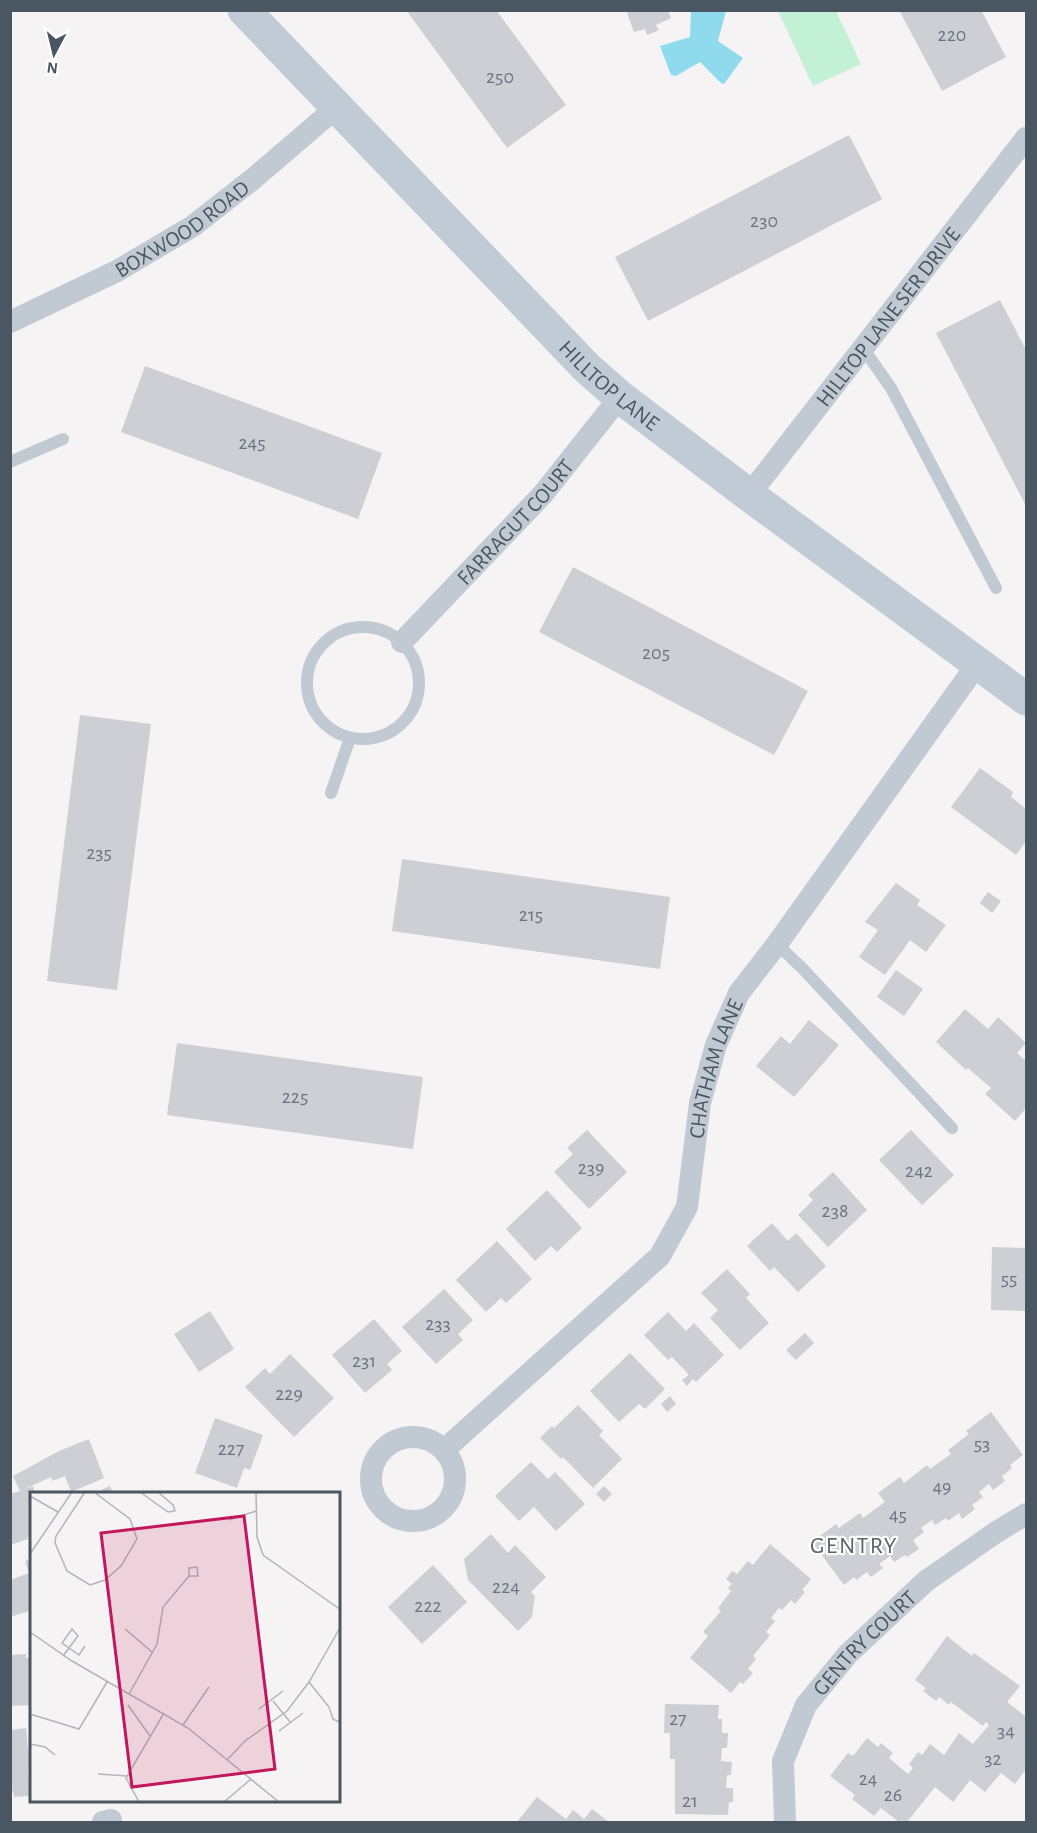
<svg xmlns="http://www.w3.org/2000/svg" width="1037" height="1833" font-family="'Alegreya Sans',sans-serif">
<rect width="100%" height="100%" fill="#f5f3f3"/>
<path fill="#c3f1d5" d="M778,11H836L861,64L813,86Z"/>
<path fill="#90daee" d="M691,11H726L718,41L743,58L724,84L721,83L700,62L676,76L671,75L660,46L690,37Z"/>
<path fill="#cdcfd5" d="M406,10H496L566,105L507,148Z
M626,10H668L671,18L656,25L659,30L647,35L645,29L634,32Z
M899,10H981L1006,57L942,91Z
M849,135L882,199L648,321L615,257Z
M1000,300L1026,350V506L936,333Z
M145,366L382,453L358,519L121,432Z
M573,567L808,691L774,755L539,632Z
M80,715L151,724L117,990L47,981Z
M980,768L1013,792L1011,797L1026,809V841L1016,855L951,807Z
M402,859L670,897L660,969L392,931Z
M896,883L920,900L917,905L946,925L926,952L910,940L885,975L859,957L878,930L865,922Z
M988,892L1001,901L992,913L980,903Z
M896,970L923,989L904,1016L877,997Z
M965,1009L988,1029L998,1017L1026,1043L1017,1053L1026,1061V1108L1015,1121L985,1094L991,1088L968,1068L966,1070L936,1042Z
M809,1020L839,1045L794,1097L756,1066L781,1036L790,1044Z
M177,1043L423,1077L413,1149L167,1115Z
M587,1130L627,1172L589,1209L554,1172L573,1154L567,1148Z
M911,1130L954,1175L922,1205L879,1160Z
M833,1172L867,1210L828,1247L798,1215L813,1200L808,1195Z
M547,1190L582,1228L557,1252L551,1246L535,1261L506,1229Z
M772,1223L788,1241L796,1233L826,1266L798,1292L774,1267L770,1271L747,1246Z
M497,1241L532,1279L506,1303L501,1298L486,1312L456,1280Z
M992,1247L1026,1248V1311L991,1310Z
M727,1269L750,1294L746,1298L769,1323L740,1350L710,1318L718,1310L701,1293Z
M444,1289L473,1320L458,1334L463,1340L436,1364L402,1327Z
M210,1311L234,1349L199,1372L174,1334Z
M668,1312L686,1331L694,1323L724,1355L696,1382L693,1379L687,1386L682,1380L689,1375L672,1357L668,1360L644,1335Z
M374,1319L402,1351L387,1364L392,1370L365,1393L332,1355Z
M805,1333L814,1343L796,1360L786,1350Z
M630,1353L665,1389L645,1409L639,1404L619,1422L590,1391Z
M290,1354L334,1398L294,1437L245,1387L265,1368L270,1374Z
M670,1396L676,1404L667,1412L661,1404Z
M578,1405L603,1431L599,1435L622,1459L593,1488L563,1457L561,1459L540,1438L552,1426L554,1428Z
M991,1412L1023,1455L1010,1465L1012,1468L1002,1476L1005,1481L993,1490L989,1484L979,1492L983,1497L972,1505L975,1509L962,1519L959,1513L948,1521L946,1518L935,1525L932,1520L921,1528L924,1532L913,1540L919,1549L907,1557L905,1555L894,1562L890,1556L879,1564L883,1568L871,1577L867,1572L856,1580L854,1577L844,1585L812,1542L836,1524L839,1528L860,1513L863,1518L885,1502L878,1493L900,1477L904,1483L927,1465L930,1469L951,1454L948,1450L969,1434L966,1431Z
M215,1418L263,1435L250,1470L244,1468L237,1488L195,1473Z
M89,1439L104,1478L71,1492L65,1476L52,1481L51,1477L22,1490L33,1486L35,1494H32V1536L27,1537L28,1539L10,1545V1494L20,1491L13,1476L59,1451Z
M531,1462L548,1479L555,1472L585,1504L556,1531L534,1507L519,1521L495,1496Z
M110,1486L113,1494H103L101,1490Z
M604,1486L612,1494L604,1502L596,1494Z
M491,1534L508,1553L515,1545L546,1577L531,1592L535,1596L532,1617L518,1631L468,1580L464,1559Z
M770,1544L811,1579L802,1590L805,1592L795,1604L791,1600L782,1610L779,1608L771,1618L775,1621L766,1632L770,1635L753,1656L756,1659L748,1669L753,1673L743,1684L740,1682L731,1693L690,1658L708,1636L703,1632L721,1611L718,1608L731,1591L728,1588L732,1584L726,1579L732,1571L737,1574L748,1561L753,1565Z
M32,1559V1610L10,1617V1580L29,1573L25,1561Z
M433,1565L467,1602L422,1644L388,1607Z
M947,1636L972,1656L974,1653L1020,1686L1007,1702L1026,1717V1769L1015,1784L1001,1773L985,1792L970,1780L953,1802L935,1787L907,1822H899L881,1808L874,1816L852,1799L855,1795L830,1776L848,1753L853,1756L867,1738L878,1747L881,1743L893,1753L889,1758L908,1774L913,1768L909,1764L918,1752L922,1755L930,1744L944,1755L959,1733L973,1744L989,1725L986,1722L983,1726L951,1702L949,1705L939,1697L936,1701L923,1691L926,1688L915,1680Z
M26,1654V1658H32V1705L10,1706V1655Z
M665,1704L719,1705L718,1719H722V1733H728V1735L727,1748H722L721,1761L732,1762L731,1775H727L726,1788H733V1802H729L728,1815L675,1814V1759H670V1733H664Z
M26,1728L28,1750L32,1749V1770L28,1771L30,1796L14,1797L13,1791H10V1730Z
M537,1797L566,1819L573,1810L584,1819L592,1809L609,1822H517Z"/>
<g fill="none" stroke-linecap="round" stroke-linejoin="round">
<path stroke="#c1cad2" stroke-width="12" d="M863,348L891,388L996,588
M10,462L63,439
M307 683a56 56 0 1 1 112 0a56 56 0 1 1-112 0Z
M331,793L350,738
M777,944L803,969L952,1128"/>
<g stroke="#c1cad2" stroke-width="22">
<path id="s1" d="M10,322L117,271L193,226L253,179L337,107"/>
<path id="s2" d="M749,495L1026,138"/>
<path id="s3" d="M402,642L543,494L620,397"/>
<circle cx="413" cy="1479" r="42"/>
<path id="s4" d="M444,1450L660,1256L687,1207L700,1103L716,1045L739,993L777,944L978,663"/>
<path d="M103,1822L111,1820"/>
<path id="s5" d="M785,1822L783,1761L806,1705L848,1654L926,1581L995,1533L1026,1514"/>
</g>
<path stroke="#c1cbd6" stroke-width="33" id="s6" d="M244,10L587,368L620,397L749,495L1026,699"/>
</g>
<g text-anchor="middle" stroke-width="4.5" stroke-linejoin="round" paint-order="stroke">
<g font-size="20" fill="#6b747e">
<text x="952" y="41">220</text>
<text x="500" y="83">250</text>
<text x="764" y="227">230</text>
<text x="252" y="449">245</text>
<text x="656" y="659">205</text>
<text x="99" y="859">235</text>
<text x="531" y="921">215</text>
<text x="295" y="1103">225</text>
<text x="591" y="1174">239</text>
<text x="919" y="1177">242</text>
<text x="835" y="1217">238</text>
<text x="1009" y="1285">55</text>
<text x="438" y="1330">233</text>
<text x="364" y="1367">231</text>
<text x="289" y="1400">229</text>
<text x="982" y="1450">53</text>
<text x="231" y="1455">227</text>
<text x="942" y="1493">49</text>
<text x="898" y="1521">45</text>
<text x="506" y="1593">224</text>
<text x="428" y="1612">222</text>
<text x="678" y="1725">27</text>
<text x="1006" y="1737">34</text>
<text x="993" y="1765">32</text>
<text x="868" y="1785">24</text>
<text x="893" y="1801">26</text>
<text x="690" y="1807">21</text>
</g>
<g font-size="22" fill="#4a5661" stroke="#fff">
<text dy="8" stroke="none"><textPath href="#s1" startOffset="196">BOXWOOD ROAD</textPath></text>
<text dy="8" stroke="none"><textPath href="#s2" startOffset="226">HILLTOP LANE SER DRIVE</textPath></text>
<text dy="8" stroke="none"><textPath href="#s6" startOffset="524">HILLTOP LANE</textPath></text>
<text dy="8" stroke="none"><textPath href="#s3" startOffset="165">FARRAGUT COURT</textPath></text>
<text dy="8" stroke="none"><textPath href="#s4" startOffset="488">CHATHAM LANE</textPath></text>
<text dy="8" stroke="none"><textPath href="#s5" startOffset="207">GENTRY COURT</textPath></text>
</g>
<g font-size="24" letter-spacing="1.5" fill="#5f6368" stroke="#fff">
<text x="854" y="1553">GENTRY</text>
</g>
</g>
<g transform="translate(30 1492)">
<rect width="310" height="310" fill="#f5f3f3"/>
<path fill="none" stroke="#b1b4b9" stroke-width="1.5" d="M55,0L26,44L25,51L37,79L60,93L75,88L91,74L107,47L100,27L64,0M110,0L138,20L145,19L143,13L128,0M226,0L227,45L233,63L311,118M0,4L28,20M199,28L226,19M0,62L42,0M95,137L122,160M0,140L42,169L158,236L249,310M33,164L48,144L42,137L32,151L39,156L49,163L55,154M279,190L299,215L303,227L311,231M99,202L127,152L133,115L159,84H168L167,75L159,76V84M243,209L261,231M98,213L120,244M229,217L253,199M0,222L49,237L77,190M153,233L179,195M249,239L273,221M0,252L15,255L25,263M197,268L215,249L257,219L279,190L311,134M68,282L97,284M109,310L96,286L134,221M194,310L221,287"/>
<path fill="#c2185b" fill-opacity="0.15" stroke="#c2185b" stroke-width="3" d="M214,24L245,277L102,295L71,41Z"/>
<rect width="310" height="310" fill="none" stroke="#4a5661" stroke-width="3"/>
</g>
<rect width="1037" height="1833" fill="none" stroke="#4a5661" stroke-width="24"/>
<g transform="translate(54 54) rotate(187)" stroke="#ffffff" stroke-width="4.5" paint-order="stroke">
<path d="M0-4.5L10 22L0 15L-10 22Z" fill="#4a5661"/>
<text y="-9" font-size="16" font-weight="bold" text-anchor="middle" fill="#4a5661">N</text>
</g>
</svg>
